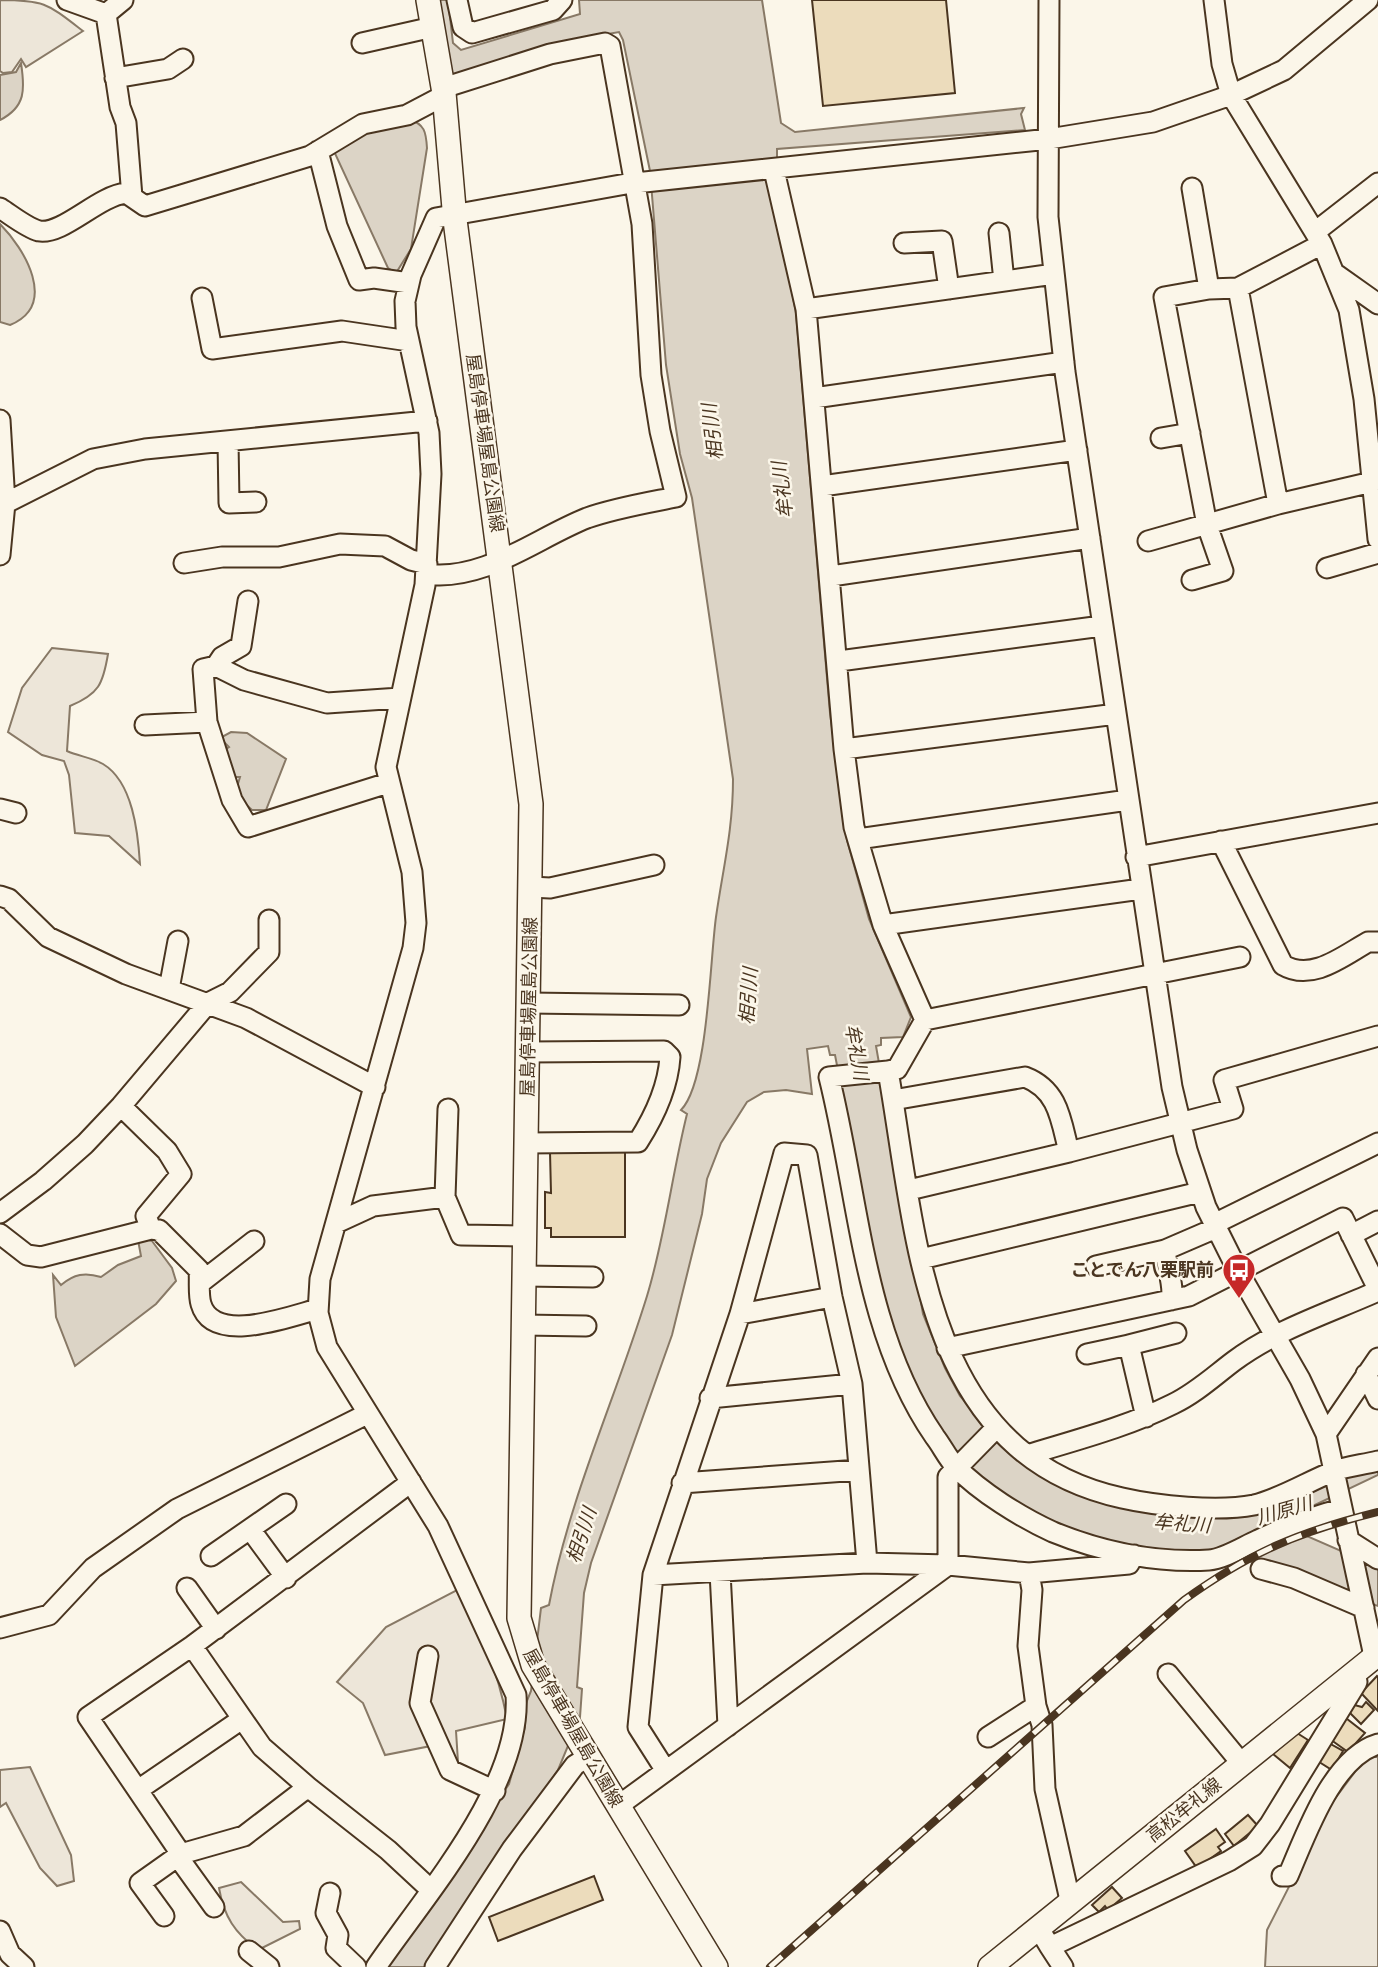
<svg xmlns="http://www.w3.org/2000/svg" width="1378" height="1967" font-family="'IBM Plex Sans','Noto Sans JP',sans-serif">
<rect width="100%" height="100%" fill="#fbf6e9"/>
<path fill="#ede6d9" stroke="#887966" stroke-width="2" d="M0,0C45,0 48,4 83,31L26,67L21,59L12,72L3,73L0,71Z
M52,648L108,654C103,684 99,694 70,706L67,751C78,756 93,758 103,764C133,782 138,833 140,864L109,836L75,833L69,775L64,761L42,755L8,732L22,688Z
M457,1590C482,1636 497,1667 507,1719L456,1731L458,1762L441,1767L431,1746L385,1755L363,1703L337,1682L386,1627Z
M1366,1757H1378V1967H1265L1267,1930L1331,1804Z
M30,1767L71,1855L74,1881L57,1886L40,1868L6,1803L0,1807V1770Z
M241,1882L283,1922L299,1921L300,1929L258,1950C235,1933 224,1917 219,1888Z"/>
<path fill="#dcd4c6" stroke="#887966" stroke-width="2" d="M438,0H448L453,43L461,50L580,14L579,0H762L781,123L795,132L1024,108L1021,114L1025,130L777,149V161L768,165L796,313L830,713L847,840L869,919L911,1017L903,1037L881,1038V1045L876,1046L923,1314L945,1368L960,1396L1002,1444L1027,1464L1196,1514L1378,1466V1475L1277,1523L1378,1567V1606L1258,1563L1209,1555L1143,1552L1094,1541L1012,1503L967,1465L926,1413L888,1327L835,1055H830L828,1046L807,1049L812,1094L786,1090L764,1092L747,1102L721,1143L707,1179L702,1214L672,1335L591,1563L584,1593L577,1687L582,1689L580,1717L558,1770L426,1967H384L509,1784L525,1727L524,1708L531,1691L541,1608L549,1605C569,1498 615,1400 647,1296C665,1237 672,1174 687,1114L681,1110C708,1083 710,959 716,917C723,868 733,830 733,779L692,498L680,454L666,365L650,171L623,40L619,32L590,37L452,81Z
M21,63C25,89 26,107 0,120V75L16,72Z
M408,119C425,124 426,132 427,148L411,249L396,273L388,268L332,147L366,128Z
M0,224C24,248 59,305 10,325L0,322Z
M231,732L247,733L286,759L266,810H252L241,800L237,787L240,777H234L223,751L229,747L220,738Z
M146,1239L152,1241L172,1268L176,1281L156,1304L75,1366L56,1317L53,1275L61,1285C74,1274 85,1272 101,1277L118,1265L141,1256L138,1240Z"/>
<path fill="#ecdcbc" stroke="#4a3520" stroke-width="2" d="M812,0H946L955,93L823,106Z
M625,1151V1237H551V1228H545V1192L551,1193L550,1152Z
M1377,1676L1378,1677V1711L1361,1693Z
M1366,1702L1374,1710L1361,1724L1346,1709L1351,1704L1362,1707Z
M1342,1715L1365,1733L1348,1752L1327,1737Z
M1297,1733L1308,1740L1290,1768L1273,1754Z
M1327,1742L1343,1751L1332,1770L1316,1760Z
M1248,1815L1258,1826L1234,1846L1225,1834Z
M1216,1829L1225,1842L1218,1847L1221,1851L1197,1868L1185,1851Z
M594,1876L603,1900L498,1941L489,1917Z
M1112,1887L1122,1898L1108,1910L1105,1906L1099,1912L1092,1905Z"/>
<g fill="none" stroke-linecap="round" stroke-linejoin="round">
<defs>
<path id="minor" d="M67,0L106,14L120,107L126,123L132,197
M457,0L463,27L472,33L553,10L562,0
M1049,0L1048,217L1065,372L1172,1087L1187,1150L1206,1207L1238,1271L1300,1379L1326,1434L1374,1656
M1214,0L1222,64L1231,95L1322,244L1349,310L1364,399L1378,539
M106,14L123,0
M362,43L433,27
M115,78L168,69L183,59
M318,151L337,226L359,280L374,278L409,283
M774,170L806,309L844,749L854,827L883,925L925,1020L897,1069L888,1071C917,1235 922,1454 1122,1498C1157,1506 1218,1512 1254,1505C1280,1499 1307,1482 1332,1472C1346,1466 1363,1465 1378,1461
M0,208C11,215 27,228 39,231C63,235 98,196 126,193L145,206L310,156L363,124L407,115L445,95
M1315,232L1378,183
M999,233L1004,281
M904,243L942,241L949,289
M1337,275L1378,304
M1238,288L1278,504
M1209,289L1238,288L1322,244
M202,298L212,349L342,331L409,341
M806,309L1054,274
M814,398L1064,362
M0,420L5,503L0,555
M1161,438L1190,433
M228,441L229,503L256,502
M822,486L1077,450
M0,506L93,459L145,449L427,421
M1148,541L1278,504L1372,482
M184,563L222,557H279L340,544L385,546L411,560L427,564
M1327,568L1378,553
M426,574C484,582 536,538 587,518C615,508 646,503 676,497L660,431L651,375L642,224L610,46L605,43L550,54L443,88
M831,576L1090,538
M1192,580L1223,571L1207,525L1164,297L1209,289L1192,188
M839,661L1102,626
M216,666L222,657L241,646L248,601
M207,722L203,669L216,666L244,680L327,703L400,698
M145,725L207,722L232,800L248,827L388,783
M844,749L1116,714
M0,809L16,813
M858,839L1128,800
M1221,841L1283,965C1312,982 1343,956 1368,942H1378
M1136,857L1378,813
M531,887L550,888L654,865
M0,896L9,899L48,937L126,974L246,1018L375,1087
M883,925L1141,889
M169,989L178,941
M529,1003L679,1005
M925,1020L1240,957
M888,1071L829,1077C859,1197 863,1333 935,1437C942,1446 948,1459 956,1467C980,1492 1022,1518 1053,1532C1102,1552 1157,1563 1209,1560C1224,1559 1244,1546 1258,1540C1286,1527 1313,1516 1342,1509
M893,1100L1025,1077C1059,1090 1061,1121 1069,1152L1233,1109L1224,1080L1378,1036
M121,1106L167,1151L181,1174L146,1216L151,1229
M526,1143L638,1142C654,1117 668,1088 670,1057L664,1051L528,1052
M909,1190L1069,1152
M445,1197L448,1109
M0,1213L43,1181L85,1144L121,1106L208,1003L230,992L269,952V920
M336,1223L373,1206L445,1197L461,1235L525,1236
M1214,1224L1378,1143
M0,1234L27,1255L41,1257L151,1229L159,1230L199,1270C200,1280 198,1294 201,1304C213,1346 291,1316 318,1309
M1351,1235L1378,1221
M1165,1250C1166,1265 1175,1287 1171,1300
M921,1259L1200,1192
M1096,1266L1165,1250L1216,1228
M524,1276L593,1277
M200,1283L254,1241
M740,1314L832,1297
M523,1325L586,1326
M1129,1345L1176,1333
M947,1348L1189,1296L1343,1218L1378,1289
M1087,1354L1129,1345L1146,1417
M1366,1374L1378,1399
M710,1398L852,1384
M1326,1434L1378,1358
M1027,1455C1076,1440 1127,1427 1173,1404C1196,1393 1214,1376 1234,1361C1275,1330 1331,1312 1378,1291
M411,1482L192,1646L88,1717L181,1854L244,1836L308,1787L388,1850L430,1889
M682,1483L859,1470
M250,1529L286,1578
M1348,1540L1378,1559
M211,1556L286,1504
M1261,1569L1294,1578L1364,1608
M720,1572L728,1726
M653,1575L867,1563
M187,1588L216,1629
M0,1628L49,1615L93,1568L177,1509L367,1414
M192,1646L262,1747L308,1787
M428,1656L420,1703L450,1770L495,1791
M1168,1674L1242,1764
M1036,1706L1042,1725L1045,1789L1070,1900
M988,1737L1036,1706L1028,1646L1032,1590L1029,1573
M666,1771L638,1727L653,1575L740,1314L784,1153L807,1155L832,1297L852,1384L867,1563L948,1565L1029,1573L1129,1564L1134,1555
M138,1790L242,1719
M618,1806L948,1565V1477L996,1428
M178,1857L214,1907
M1282,1876H1288C1306,1835 1332,1758 1378,1744
M330,1893L326,1913L338,1935L336,1948L356,1967
M164,1916L140,1883L181,1854
M1038,1927L1050,1947L1229,1861L1253,1846L1270,1824L1357,1682L1355,1672
M0,1931L10,1954L24,1967
M1050,1947L1063,1967
M249,1951L269,1967
M376,1967C426,1894 522,1786 516,1695L438,1526L327,1347L318,1313L320,1279L413,948L416,923L412,872L386,767L425,585L431,474L429,433L406,327L405,301L411,275L436,218L626,184L1049,139L1153,122L1231,95L1284,70L1368,0
M435,1967L512,1849L575,1765L588,1757"/>
<path id="major" d="M428,0L444,93L455,220L531,804L519,1618L533,1665L716,1967
M990,1967L1378,1654"/>
</defs>
<use href="#minor" stroke="#4a3520" stroke-width="23"/>
<use href="#major" stroke="#4a3520" stroke-width="26"/>
<use href="#minor" stroke="#fbf6e9" stroke-width="19"/>
<use href="#major" stroke="#fbf6e9" stroke-width="23"/>
<defs>
<path id="rail" d="M770,1967L1184,1600C1251,1552 1298,1532 1378,1512"/>
</defs>
<use href="#rail" stroke="#4a3520" stroke-width="8"/>
<use href="#rail" stroke="#fbf6e9" stroke-width="5" stroke-dasharray="16" stroke-linecap="butt"/>
</g>
<defs>
<symbol id="bus-pin" viewBox="-11 -11 22 30"><path d="M0 17L-7.5 6A9.5 9.5 0 1 1 7.5 6Z" fill="#c62828" stroke="#fbf6e9"/><path d="M-5-6H5V4H4V6H2V4H-2V6H-4V4H-5ZM-3.5-4V0h7V-4ZM-3.5 1.2v1.5H-2V1.2ZM2 1.2v1.5H3.5V1.2Z" fill="#fff"/></symbol>
</defs>
<g fill-rule="evenodd">
<use href="#bus-pin" x="1220" y="1251" width="38" height="52"/>
</g>
<g text-anchor="middle" stroke-width="5" stroke-linejoin="round" paint-order="stroke">
<g font-size="18" fill="#4a3520" stroke="#fbf6e9">
<text transform="translate(485 443) rotate(82)" y="6">屋島停車場屋島公園線</text>
<text transform="translate(529 1007) rotate(-89)" y="6">屋島停車場屋島公園線</text>
<text transform="translate(573 1728) rotate(60)" y="6">屋島停車場屋島公園線</text>
<text transform="translate(1184 1810) rotate(-39)" y="6">高松牟礼線</text>
</g>
<g font-size="18" font-weight="bold" fill="#4a3520" stroke="#fbf6e9" text-anchor="end">
<text x="1214" y="1276">ことでん八栗駅前</text>
</g>
<g font-size="19" font-style="italic" fill="#4a3520" stroke="#fbf6e9">
<text transform="translate(712 432) rotate(-97)" y="7">相引川</text>
<text transform="translate(782 490) rotate(-97)" y="7">牟礼川</text>
<text transform="translate(748 996) rotate(-86)" y="7">相引川</text>
<text transform="translate(857 1052) rotate(80)" y="7">牟礼川</text>
<text transform="translate(1284 1510) rotate(-16)" y="7">川原川</text>
<text transform="translate(1182 1523) rotate(4)" y="7">牟礼川</text>
<text transform="translate(581 1535) rotate(-72)" y="7">相引川</text>
</g>
</g>
</svg>
